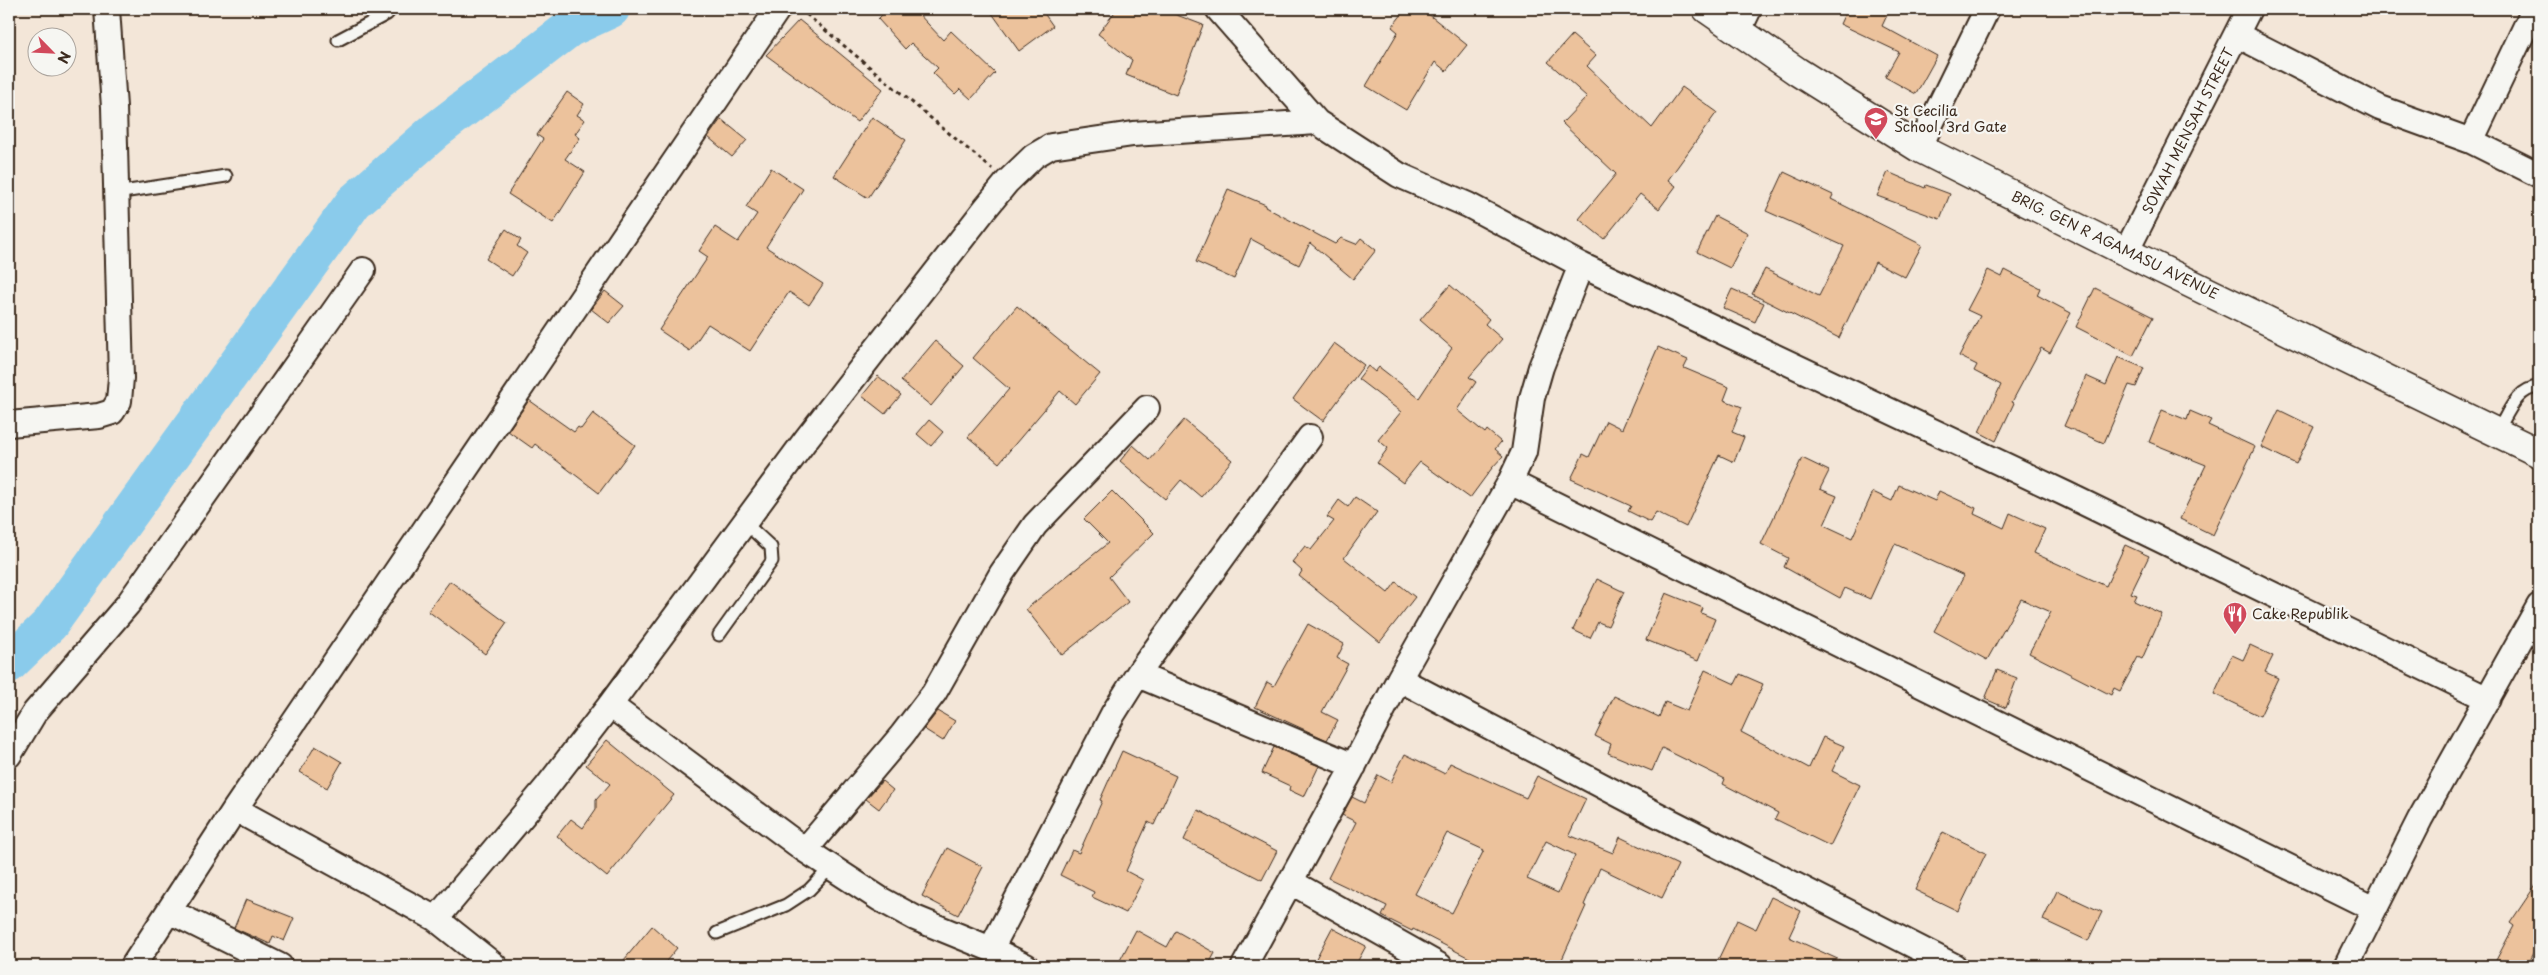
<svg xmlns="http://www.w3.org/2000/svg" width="2548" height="975" font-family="'Playpen Sans',sans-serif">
<rect width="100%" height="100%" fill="#f3e6d8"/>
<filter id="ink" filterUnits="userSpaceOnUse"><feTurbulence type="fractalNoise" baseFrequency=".02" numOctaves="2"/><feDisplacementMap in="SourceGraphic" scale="10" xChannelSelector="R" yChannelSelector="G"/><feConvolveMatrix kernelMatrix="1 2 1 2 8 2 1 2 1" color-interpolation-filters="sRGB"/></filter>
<g filter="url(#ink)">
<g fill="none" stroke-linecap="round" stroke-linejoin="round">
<path stroke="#8acbeb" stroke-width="38" d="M9,664L50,624L354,202L435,131L570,28L611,9"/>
</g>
<path fill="#ecc29c" stroke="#3b2a1e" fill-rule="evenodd" d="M888,9H914L943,40L951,31L995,73L971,99L960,89L955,94L933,73L938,68L911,43L905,49L878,19Z
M989,9H1041L1053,26L1019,51Z
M1117,9H1161L1203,25L1176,95L1126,75L1132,60L1098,34Z
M1406,9H1422L1467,45L1446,71L1435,62L1406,110L1366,86L1398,32L1392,27Z
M1847,9H1890L1882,26L1937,56L1916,94L1885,77L1899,52L1840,24Z
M799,20L883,89L857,122L766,55Z
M1572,35L1596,56L1587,66L1652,128L1682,87L1717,112L1668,180L1676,186L1659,209L1640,194L1604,239L1579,219L1616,174L1562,123L1587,97L1548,62Z
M567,92L584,104L577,115L585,120L575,134L580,138L565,159L585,172L553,223L508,194L543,139L537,135Z
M872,117L906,140L868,198L834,176Z
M721,119L747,140L732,157L708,137Z
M771,168L803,189L766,247L823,284L809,305L789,292L750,351L708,324L690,351L659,330L708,257L699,251L715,227L738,242L757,214L746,207Z
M1784,172L1833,195L1831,199L1922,245L1905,277L1875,262L1839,338L1752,294L1765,269L1819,296L1844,246L1766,211Z
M1888,172L1925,188L1926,185L1950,194L1940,219L1877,196Z
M1228,189L1266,205L1265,207L1335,244L1341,238L1356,244L1361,238L1376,250L1353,279L1310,243L1299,265L1251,239L1234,279L1196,262Z
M1715,216L1748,233L1730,268L1697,252Z
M506,229L521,240L517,246L527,253L512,276L486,259Z
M1988,270L2002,277L2005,270L2040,288L2037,295L2071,313L2050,353L2041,348L2012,402L2014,403L1996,441L1979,432L2001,385L1974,371L1977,365L1959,356L1980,316L1967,310Z
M1450,285L1489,319L1485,324L1502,339L1469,377L1476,382L1457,410L1485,433L1487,430L1501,442L1495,449L1503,456L1492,468L1470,498L1420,462L1403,483L1377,463L1388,448L1378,440L1401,412L1358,379L1368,366L1375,372L1379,367L1419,398L1452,348L1420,320Z
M2095,288L2153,317L2133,356L2076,327Z
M1732,289L1764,303L1755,322L1723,308Z
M605,291L624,306L609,323L591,309Z
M1017,306L1100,374L1075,404L1060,391L999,463L968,437L1009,389L973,358Z
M935,341L964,366L931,406L901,381Z
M1334,343L1364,365L1323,421L1293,399Z
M1658,347L1688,360L1684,368L1729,387L1724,400L1742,407L1732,432L1744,437L1734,462L1719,455L1686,527L1656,512L1650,522L1628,511L1631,506L1571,479L1583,454L1589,457L1606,421L1622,429Z
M2118,357L2144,368L2136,387L2129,385L2104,443L2064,426L2086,376L2106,385Z
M878,376L901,395L885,414L862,396Z
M529,400L574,432L578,427L581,429L593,413L635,445L599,493L535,444L532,448L508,431Z
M2162,410L2187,420L2190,411L2211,420L2208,425L2255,447L2213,535L2180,519L2206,465L2149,442Z
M2279,410L2314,427L2296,464L2261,447Z
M929,420L943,432L931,446L917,434Z
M1184,420L1232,460L1201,497L1181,480L1165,499L1120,461L1133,445L1150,460Z
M1802,458L1829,471L1820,489L1837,496L1824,525L1852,538L1873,492L1892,501L1899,485L1935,501L1939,491L1976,508L1974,514L2004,528L2010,513L2045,529L2034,553L2106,586L2125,545L2149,556L2131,593L2137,595L2134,601L2162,614L2142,659L2138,657L2120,691L2114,688L2111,695L2029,653L2051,612L2021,599L1987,660L1934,631L1964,576L1895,544L1870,599L1845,588L1840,598L1784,567L1788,558L1761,544Z
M1112,491L1154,533L1109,577L1128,602L1062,655L1026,609L1108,543L1084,519Z
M1355,497L1377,512L1344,558L1388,593L1396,582L1415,597L1380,642L1299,576L1302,571L1292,562L1305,546L1311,550L1334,521L1327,517L1339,500L1348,507Z
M1597,579L1624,592L1608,626L1598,622L1590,638L1573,630Z
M450,581L507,623L485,654L428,611Z
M1666,593L1703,608L1701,613L1715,619L1698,661L1646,640Z
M1308,624L1344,644L1337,658L1348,664L1322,712L1338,720L1327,740L1255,707L1267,682L1274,686Z
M2250,645L2273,656L2265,672L2278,678L2260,716L2214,694L2232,655L2243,660Z
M1705,670L1735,684L1740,674L1763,684L1741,732L1809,768L1823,737L1844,746L1832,771L1860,785L1830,846L1775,819L1778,813L1723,784L1725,779L1662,748L1652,771L1608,753L1611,744L1595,736L1614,696L1659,717L1665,702L1687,711Z
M1997,670L2017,678L2006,708L1985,699Z
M938,711L955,721L943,741L924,729Z
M607,740L674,795L607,877L557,836L571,819L583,828L596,809V800L610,784L586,765Z
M315,746L342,762L327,788L300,772Z
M1274,747L1319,766L1304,797L1289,790L1290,786L1262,773Z
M1122,751L1176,776L1154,825L1148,822L1126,871L1143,880L1126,913L1092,897L1094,892L1060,875L1072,850L1079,853L1102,801L1100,800Z
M1405,754L1445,774L1450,763L1526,798L1537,776L1586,799L1569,835L1613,853L1620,837L1678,865L1662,898L1600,868L1584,905L1586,906L1559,966H1485L1413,929L1412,931L1382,916L1387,906L1328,878L1356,822L1342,815L1352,797L1364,803L1378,775L1391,782ZM1447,833L1484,850L1452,913L1415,894ZM1546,841L1575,855L1558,893L1527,879Z
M882,781L893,790L879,809L866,799Z
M1198,810L1277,851L1262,880L1184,840Z
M1943,832L1986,853L1958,911L1915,890Z
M947,848L983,867L958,915L922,896Z
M2539,880V942L2526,966H2493L2514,926L2510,923Z
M2057,891L2102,912L2088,941L2043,920Z
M1771,897L1801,911L1789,937L1853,966H1715L1737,920L1756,929Z
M246,899L294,918L284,941L273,936L270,944L234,928Z
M652,926L677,948L662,966H619Z
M1332,928L1366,946L1355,966H1312Z
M1136,930L1167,947L1176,931L1215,953L1208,966H1117Z"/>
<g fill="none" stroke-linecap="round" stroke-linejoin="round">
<defs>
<path id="service" d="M338,40L387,14L391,9
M116,193L226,176
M2497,432C2508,414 2516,388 2539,387
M719,635L772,561L771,547L744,522
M717,933L786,905L809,890L831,867"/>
<path id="minor" d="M1218,9L1317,122L1399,175L1468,205L1581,265L2066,494L2488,699
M1738,32L1749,9
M2237,35L2380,108L2471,141L2539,175
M2471,141L2534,9
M1919,148L1987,9
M2126,252L2249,9
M9,424L99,416L112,412L119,401L121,378L114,107L107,9
M1510,482L2374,909
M1138,675L1354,766
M1399,679L1654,813L1954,966
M610,705L805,850L880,899L915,918L991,949L1026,966
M9,755L35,712L128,604L363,270
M235,809L436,919L495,966
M805,850L902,735L934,693L1002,573L1035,525L1147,408
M1291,882L1440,966
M169,911L280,966
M436,919L546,788L610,705L807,438L985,209L1007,182L1034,156L1051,146L1133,134L1317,122
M991,949L1113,714L1140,671L1310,437
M133,966L235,809L778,9
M1244,966L1351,771L1399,679L1510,482L1524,452L1532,398L1541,367L1581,265
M2346,966L2420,819L2539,606"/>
<path id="tertiary" d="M1707,9L1798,72L1919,148L2126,252L2539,453"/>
</defs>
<use href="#service" stroke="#3b2a1e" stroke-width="15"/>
<use href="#minor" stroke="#3b2a1e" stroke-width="28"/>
<use href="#tertiary" stroke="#3b2a1e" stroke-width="31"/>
<path stroke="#3b2a1e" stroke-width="3" stroke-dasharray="4 4" stroke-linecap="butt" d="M800,9L992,169"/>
<use href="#service" stroke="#f6f6f2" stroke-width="11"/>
<use href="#minor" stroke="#f6f6f2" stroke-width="24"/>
<use href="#tertiary" stroke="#f6f6f2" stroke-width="28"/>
</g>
</g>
<defs>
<symbol id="school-pin" viewBox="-11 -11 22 30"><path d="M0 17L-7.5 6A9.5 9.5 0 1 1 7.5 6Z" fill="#d1495b" stroke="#f6f6f2"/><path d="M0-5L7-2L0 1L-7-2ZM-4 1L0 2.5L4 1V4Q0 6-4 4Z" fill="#fff"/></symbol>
<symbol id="restaurant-pin" viewBox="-11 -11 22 30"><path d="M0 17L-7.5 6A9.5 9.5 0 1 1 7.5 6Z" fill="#d1495b" stroke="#f6f6f2"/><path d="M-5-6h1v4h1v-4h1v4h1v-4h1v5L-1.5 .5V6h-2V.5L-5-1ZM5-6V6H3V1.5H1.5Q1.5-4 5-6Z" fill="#fff"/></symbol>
</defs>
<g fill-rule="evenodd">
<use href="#school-pin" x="1862" y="105" width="28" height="38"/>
<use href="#restaurant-pin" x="2221" y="600" width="28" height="38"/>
</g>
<g text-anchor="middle" stroke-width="4.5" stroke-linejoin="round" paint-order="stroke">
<g font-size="14" fill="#3b2a1e" stroke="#f6f6f2" text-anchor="start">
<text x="1894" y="116">St Cecilia<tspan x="1894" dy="16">School, 3rd Gate</tspan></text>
<text x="2252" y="619">Cake Republik</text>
</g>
<g font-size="14" fill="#3b2a1e" stroke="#f6f6f2">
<text transform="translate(2188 131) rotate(-63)" y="5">SOWAH MENSAH STREET</text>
<text transform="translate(2115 245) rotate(26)" y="5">BRIG. GEN R AGAMASU AVENUE</text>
</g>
</g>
<rect width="2548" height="975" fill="none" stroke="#f6f6f2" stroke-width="30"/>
<rect x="15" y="15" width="2518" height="945" fill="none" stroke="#3b2a1e" stroke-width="2" filter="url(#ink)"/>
<g transform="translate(52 52) rotate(114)"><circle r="24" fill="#f6f6f2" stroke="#aba49d"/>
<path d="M0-4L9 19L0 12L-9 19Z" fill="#d1495b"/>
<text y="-8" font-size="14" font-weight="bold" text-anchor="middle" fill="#3b2a1e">N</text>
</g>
</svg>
